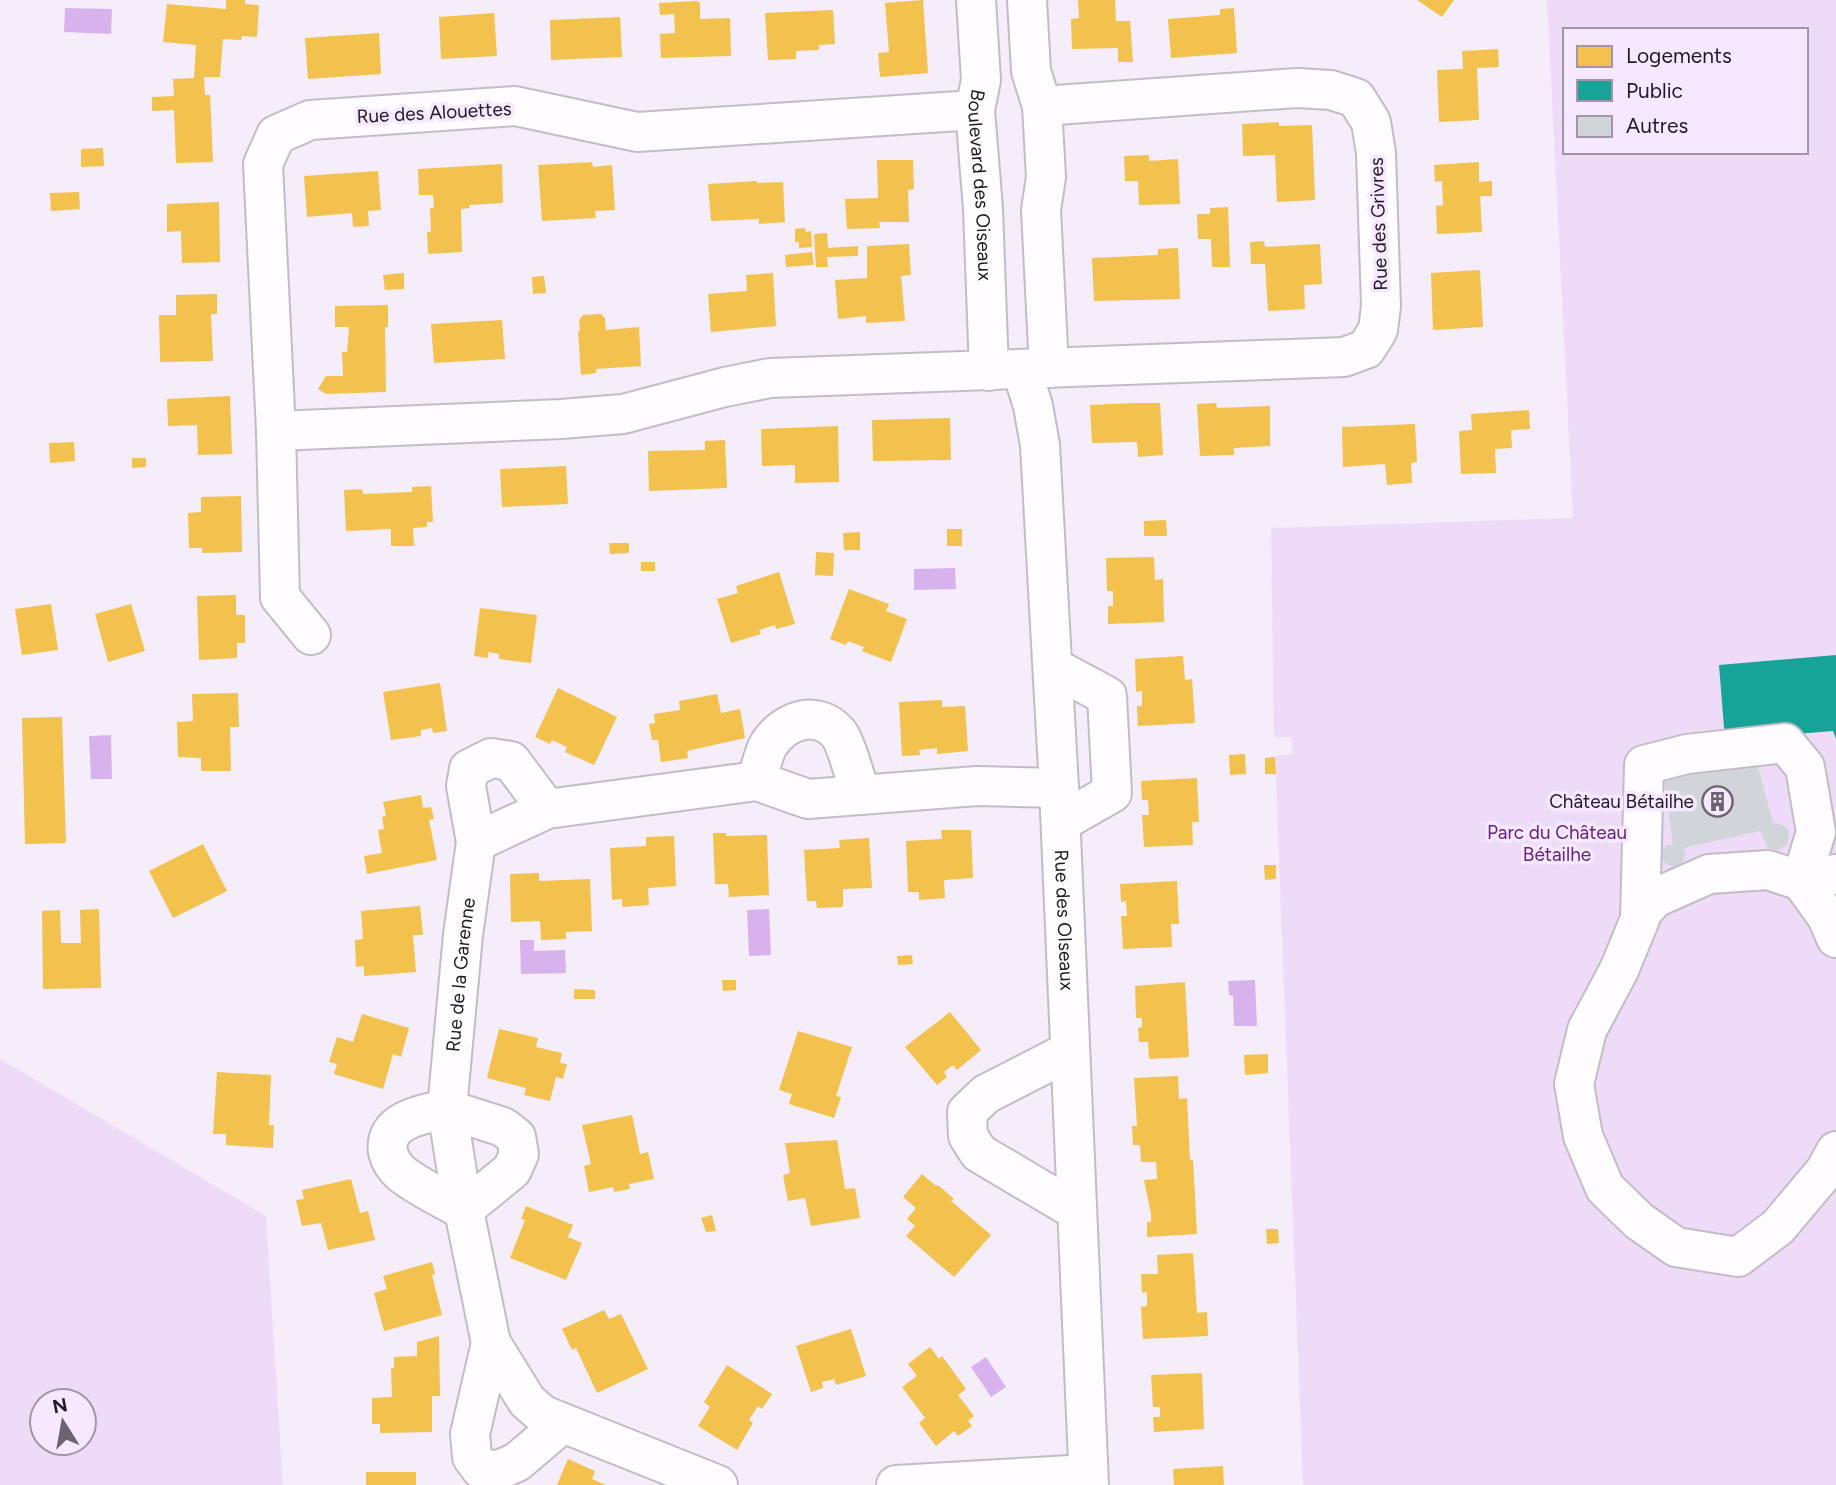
<svg xmlns="http://www.w3.org/2000/svg" width="1836" height="1485" font-family="Figtree,sans-serif">
<rect width="100%" height="100%" fill="#f5edf9"/>
<path fill="#eedbf8" fill-rule="evenodd" d="M1547,0H1836V1485H1303L1275,756L1293,754L1291,737H1274L1271,528L1573,518ZM1565,30H1806V152H1565Z
M0,1059L266,1216L283,1485H0ZM42,1401H84V1443H42Z"/>
<path fill="#d8b2ec" d="M65,8L112,9L111,34L64,32Z
M955,568L956,589L914,590V569Z
M111,735L112,779H91L89,736Z
M769,909L771,955L749,956L747,910Z
M520,940H534V951L565,950L566,973L521,974Z
M1255,980L1257,1026H1234L1233,996L1229,995L1228,981Z
M986,1357L1006,1387L991,1397L971,1367Z"/>
<path fill="#f2c14e" d="M226,0H245V4L259,5L257,37L242,36L241,40L223,39L220,77H204L205,95H210L213,162L176,163L174,110L152,111V97L174,96L173,79L194,78L196,45L163,42L167,4L226,9Z
M923,0L928,73L880,77L878,53L889,52L885,3Z
M1078,0H1115L1116,21H1130L1133,62H1118V48L1072,49L1071,19L1079,18Z
M1417,0H1454L1442,17Z
M697,1L700,3V19L730,18L731,56L661,58L660,34L675,33L674,14L660,15L659,3Z
M1234,8L1237,53L1171,58L1168,19L1220,15V9Z
M833,10L835,44L819,45V50L796,51V59L768,60L765,13Z
M494,13L497,56L441,59L439,17Z
M620,17L622,57L551,60L550,20Z
M379,33L381,74L308,79L305,38Z
M1498,49L1499,67L1477,68L1479,120L1439,122L1437,70L1463,69L1462,51Z
M1279,122V126L1312,125L1315,200L1277,202L1275,155L1243,156L1242,124Z
M103,148L104,166L81,167V149Z
M1149,155V161L1178,159L1180,204L1139,205L1138,181H1125L1124,156Z
M877,160H913L914,189L908,190L909,222H879L880,228L847,229L845,199L878,198Z
M592,162L593,167L612,165L615,210L595,211L596,218L542,221L538,165Z
M1479,162V182L1492,181V196H1480L1482,232L1437,234L1436,206L1443,205L1442,181L1435,182L1434,165Z
M502,164L503,203L469,205L470,208L461,209L462,252L428,254L427,232H431L430,208H434L433,195H419L418,169Z
M378,171L381,210L368,211L369,226L353,227L352,213L307,217L304,176Z
M757,181V183L783,182L785,222L759,224V219L711,221L708,184Z
M79,192L80,209L51,211L50,193Z
M219,202L220,262L182,263L181,231L167,232V204Z
M1228,207L1230,267H1212L1211,239H1198L1197,214H1210V208Z
M805,228L806,232L811,231L812,247L799,248V242H795V229Z
M827,233L828,248L858,246V256L827,257L828,267H816L814,234Z
M1264,241L1265,247L1320,244L1322,284L1304,285L1305,309L1268,311L1265,264H1251L1250,242Z
M909,244L911,275L901,276L905,321L866,323V316L838,319L835,280L867,278V246Z
M1178,248L1180,299L1094,301L1092,258L1158,255V249Z
M812,252L814,265L786,267L785,255Z
M1480,270L1483,327L1433,330L1431,273Z
M404,273V289L385,290L383,275Z
M773,273L776,326L711,332L708,294L747,291L746,275Z
M544,276L546,293L533,294L532,277Z
M217,294V314H211L213,361L160,362L159,315H176V295Z
M388,305V327H385L386,392L326,394L318,389L326,376H343L342,352H347L349,327H335V306Z
M601,314L605,318L606,330L639,327L641,366L596,369V373L581,375L578,331H580L579,320L583,315Z
M502,320L505,359L434,363L431,324Z
M230,396L232,454L198,455L197,425L168,426L167,399Z
M1135,403H1160L1163,455L1138,457L1137,442L1092,443L1090,405Z
M1216,403L1217,408L1270,406V446L1234,448V455L1200,456L1197,404Z
M1529,410L1530,429L1511,430L1512,448L1495,449L1496,473L1461,474L1459,431L1472,430L1471,414Z
M950,418L951,460L873,461L872,420Z
M1415,424L1417,462L1411,463L1412,483L1387,485L1385,464L1343,467L1342,427Z
M838,426L839,482L795,483V465L762,466L761,429Z
M725,440L727,488L649,491L648,451L705,450V441Z
M74,442L75,461L50,463L49,443Z
M132,458H146V467L132,468Z
M566,466L568,504L502,507L500,469Z
M431,486L433,522H427V527L413,528L414,546H391V529L346,531L344,490L362,489L363,494L412,492V487Z
M241,496L242,552L202,553V548H189L188,513L201,512V497Z
M1166,520L1167,536H1144V521Z
M947,529H962V546H947Z
M860,532V550H844L843,533Z
M609,543H629V553L610,554Z
M816,552L834,553L833,576L815,575Z
M1154,557L1155,580L1163,579L1164,622L1108,624V606H1113V591H1107L1106,558Z
M641,562H655V571H641Z
M779,572L795,624L776,629L775,625L759,630L761,634L731,643L717,599L738,593L736,586Z
M849,589L889,604L886,611L907,619L891,662L862,651L864,647L848,641L846,645L830,639Z
M236,595V615H245V643H237V658L199,660L197,596Z
M51,604L58,650L22,655L15,609Z
M131,604L145,651L108,662L95,614Z
M480,608L537,615L531,663L499,659V654L488,652V658L474,656Z
M1183,656L1185,680L1192,679L1195,723L1138,726L1137,706H1142V691L1136,692L1135,659Z
M440,683L447,731L433,733L432,728L421,730V736L391,740L383,692Z
M558,688L617,717L594,765L565,752L567,747L552,740L550,744L535,737Z
M238,693L239,727H230L231,771H201V758L178,757L177,722L193,721L192,694Z
M717,694L721,713L740,709L745,738L687,751L688,758L661,762L658,740H652L649,724L655,723L654,714L680,710L679,701Z
M942,700V707L965,706L968,751L937,754V748L919,750L920,755L902,756L899,702Z
M62,717L66,843L25,844L22,718Z
M1245,754L1246,774L1230,775L1229,755Z
M1275,757L1276,774H1265V758Z
M1197,778L1199,822H1192L1193,845L1144,847L1142,815H1149L1148,800H1142L1141,781Z
M421,795L423,808L431,807L434,819L429,820L437,860L367,874L364,856L382,853L378,830L384,829L382,817L386,816L383,802Z
M941,830H971L973,878L944,880L945,898L919,900V892H908L906,841L942,839Z
M713,833H726V836L767,835L769,895L729,897L728,884H715Z
M674,836L676,886L648,888L649,905L622,907V899L612,900L610,848L646,846V837Z
M869,838L872,888L843,889V907L817,908L816,901H807L804,850L840,848L839,840Z
M203,844L227,891L173,918L149,871Z
M1264,865H1276V879L1265,880Z
M539,873V881L590,879L592,931L566,932V939L541,940L540,921L511,922L510,874Z
M1177,881L1179,924H1171L1172,947L1123,949L1121,916H1127L1126,901L1121,902L1120,884Z
M420,906L423,935H413L416,972L364,976V966L356,967L355,940L363,939L361,911Z
M99,909L101,988L43,989L42,911L60,910L61,943H81L80,910Z
M912,955L913,964L898,965L897,956Z
M722,980H736V990L723,991Z
M1185,982L1189,1057L1149,1059L1148,1042H1139L1138,1028L1142,1027V1018H1136L1135,986Z
M574,989L595,990V999H574Z
M950,1012L981,1050L957,1070L953,1065L944,1072L947,1077L937,1085L905,1047Z
M362,1014L409,1028L401,1057L393,1054L383,1089L334,1074L337,1064L329,1062L337,1037L353,1042Z
M499,1029L538,1038L536,1047L562,1053L560,1063L567,1064L563,1079L556,1077L550,1101L524,1095L526,1088L487,1078Z
M798,1031L852,1047L836,1096L841,1097L834,1118L789,1104L792,1094L779,1090Z
M1268,1054V1073L1245,1075L1244,1055Z
M217,1072L271,1075L269,1125H274L273,1148L226,1145V1134H213Z
M1178,1076L1179,1099L1187,1098L1190,1160H1193L1197,1234L1147,1237V1222H1151V1214L1144,1180L1157,1179L1156,1162H1141L1140,1145H1133L1132,1126H1137L1134,1078Z
M632,1115L640,1154L648,1152L654,1179L629,1184L630,1189L614,1192L613,1187L589,1192L584,1166L591,1164L582,1125Z
M837,1140L845,1189L855,1188L860,1218L811,1226L805,1198L788,1201L783,1175L790,1173L785,1143Z
M922,1174L936,1186L938,1185L954,1199L951,1201L991,1235L954,1277L906,1236L915,1226L907,1219L916,1208L903,1197Z
M351,1179L360,1213L368,1211L375,1240L328,1250L321,1223L302,1226L296,1200L304,1199L302,1190Z
M526,1206L573,1225L568,1237L582,1243L566,1280L510,1258L525,1220L521,1219Z
M712,1215L716,1231L706,1232L701,1218Z
M1266,1229H1278L1279,1243L1267,1244Z
M1193,1253L1197,1313L1207,1312L1208,1336L1143,1339L1141,1307L1147,1306V1292L1142,1293L1141,1274H1158L1157,1255Z
M432,1262L435,1274L432,1275L442,1315L384,1331L374,1293L387,1289L383,1276Z
M604,1310L609,1319L621,1314L648,1369L597,1393L576,1348L572,1350L562,1329Z
M851,1329L866,1376L836,1385L834,1379L822,1382L823,1388L811,1392L796,1346Z
M439,1336L440,1396H432V1432L380,1433V1424H372V1398L392,1397L391,1368H394V1357L417,1356V1342Z
M930,1347L939,1359L942,1356L966,1389L958,1395L974,1416L968,1421L972,1426L958,1436L954,1431L936,1446L919,1423L925,1418L902,1387L917,1376L908,1364Z
M727,1365L772,1394L762,1409L758,1406L749,1420L753,1423L737,1450L698,1426L710,1407L704,1402Z
M1202,1373L1204,1429L1154,1432L1153,1417H1160V1407H1153L1151,1375Z
M568,1459L595,1471L592,1479L606,1485H557Z
M1223,1466L1224,1485H1174L1173,1469Z
M366,1472H416V1485H366Z"/>
<path fill="#17a398" d="M1836,655V739L1833,731L1725,740L1719,665Z"/>
<path fill="#d1d5d9" d="M1756,760L1773,823L1785,826L1789,831L1788,844L1777,850L1768,848L1760,831L1683,848L1685,852L1683,862L1675,867L1666,864L1662,859V850L1666,845L1673,844L1664,780Z"/>
<g fill="none" stroke-linecap="round" stroke-linejoin="round">
<defs>
<g id="minor">
<path id="s1" d="M976,0L981,80L975,110L983,209L989,371"/>
<path d="M1027,0L1031,71L1042,106L1046,177L1041,210L1049,368"/>
<path d="M975,110L637,132L515,106L310,120L276,135L263,164L276,431L561,419L623,414L725,387L770,378L1344,357L1366,349L1378,330L1381,306L1376,153L1371,122L1356,98L1331,90L1297,88L1042,106"/>
<path id="s2" d="M1022,370L1033,406L1040,445L1059,788L1089,1485"/>
<path d="M276,431L280,597L311,635"/>
<path d="M1053,667L1107,696L1112,793L1061,822"/>
<path d="M757,781C760,770 763,754 769,744C785,720 817,709 838,733C846,742 856,781 861,795"/>
<path d="M476,842L466,786L469,769L491,758L511,761L547,809"/>
<path d="M1836,874L1801,881L1816,832L1805,767L1785,743L1687,754L1644,765L1640,919L1619,970L1587,1030L1574,1084L1583,1136L1605,1188L1639,1221L1676,1247L1738,1257L1778,1227L1825,1171L1836,1151"/>
<path d="M1641,913L1655,898L1709,874L1768,870L1801,881L1827,917L1836,938"/>
<path d="M1070,1051L986,1094L967,1112L968,1136L979,1153L1077,1211"/>
<path d="M447,1109L503,1127L516,1137L519,1154L512,1170L463,1210C444,1199 420,1188 402,1174C395,1168 390,1161 388,1152C383,1120 423,1114 447,1109Z"/>
<path d="M491,1343L470,1434L472,1457L481,1469L499,1470L517,1462L563,1423"/>
<path id="s3" d="M718,1485L543,1415L527,1401L491,1343L460,1191L447,1109L463,935L476,842L547,809L757,781L808,799L977,786L1059,788"/>
<path d="M896,1485L1088,1474"/>
</g>
</defs>
<use href="#minor" stroke="#c3bcc7" stroke-width="42"/>
<use href="#minor" stroke="#fefcfe" stroke-width="38"/>
</g>
<defs>
<symbol id="building-ring" viewBox="-11 -11 22 22"><circle r="9.5" fill="#f6e8fe" stroke="#6b646f" stroke-width="1.5"/><path d="M-4-6H4V6H1V3H-1V6H-4ZM-2.5-4.3h1.7v1.8h-1.7ZM.8-4.3h1.7v1.8H.8ZM-2.5-1h1.7V.8h-1.7ZM.8-1h1.7V.8H.8Z" fill="#6b646f"/></symbol>
</defs>
<g fill-rule="evenodd">
<use href="#building-ring" x="1700" y="784" width="35" height="35"/>
</g>
<g text-anchor="middle" stroke-width="7" stroke-linejoin="round" paint-order="stroke">
<g font-size="19" fill="#211b25" stroke="#f6e8fe">
<text transform="translate(434 112) rotate(-3)" y="7">Rue des Alouettes</text>
<text dy="7" stroke="none"><textPath href="#s1" startOffset="186">Boulevard des Oiseaux</textPath></text>
<text transform="translate(1378 224) rotate(-92)" y="7">Rue des Grivres</text>
<text dy="7" stroke="none"><textPath href="#s2" startOffset="553">Rue des OIseaux</textPath></text>
<text dy="7" stroke="none"><textPath href="#s3" startOffset="651">Rue de la Garenne</textPath></text>
</g>
<g font-size="19" fill="#211b25" stroke="#f6e8fe" text-anchor="end">
<text x="1694" y="808">Château Bétailhe</text>
</g>
<g font-size="19" fill="#64237e" stroke="#f6e8fe">
<text x="1557" y="839">Parc du Château<tspan x="1557" dy="22">Bétailhe</tspan></text>
</g>
</g>
<rect x="1563" y="28" width="245" height="126" fill="#f6e8fe" stroke="#a196a7" stroke-width="2"/>
<rect x="1577" y="46" width="35" height="21" fill="#f2c14e" stroke="#a196a7" stroke-width="2"/>
<text x="1626" y="63" font-size="21" fill="#211b25">Logements</text>
<rect x="1577" y="80" width="35" height="21" fill="#17a398" stroke="#a196a7" stroke-width="2"/>
<text x="1626" y="98" font-size="21" fill="#211b25">Public</text>
<rect x="1577" y="116" width="35" height="21" fill="#d1d5d9" stroke="#a196a7" stroke-width="2"/>
<text x="1626" y="133" font-size="21" fill="#211b25">Autres</text>
<g transform="translate(63 1422) rotate(349)"><circle r="33" fill="#f6e8fe" stroke="#a196a7" stroke-width="2"/>
<path d="M0-5L12 26L0 18L-12 26Z" fill="#6b646f"/>
<text y="-10" font-size="19" font-weight="bold" text-anchor="middle" fill="#211b25">N</text>
</g>
</svg>
